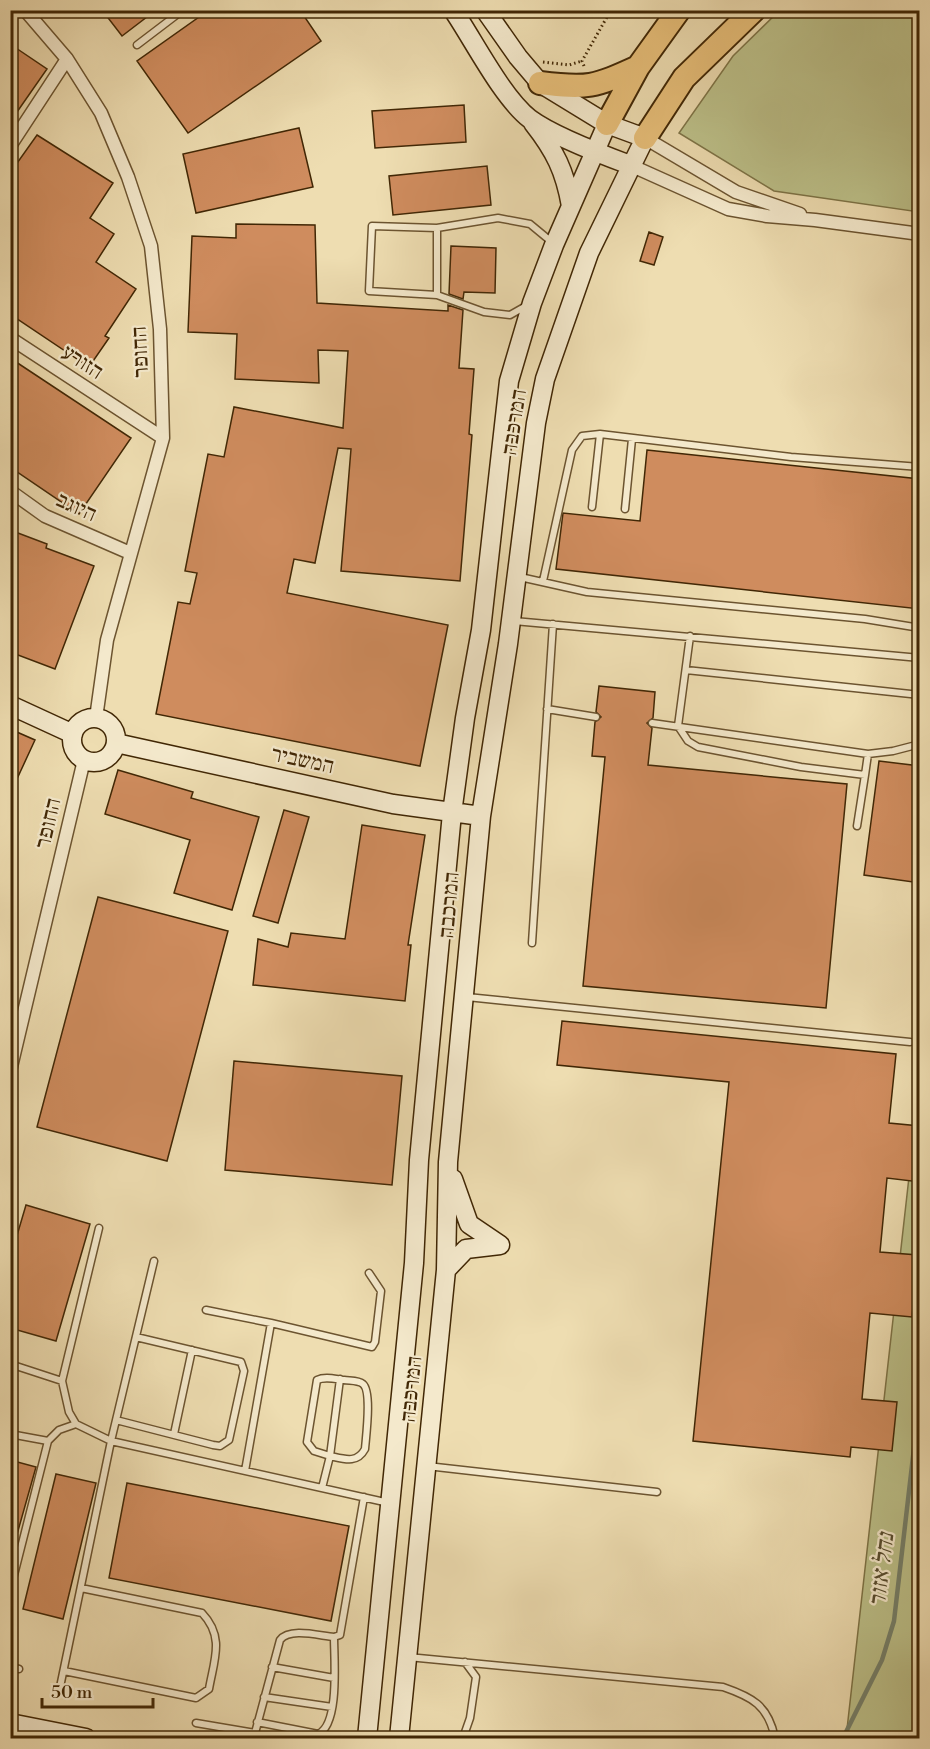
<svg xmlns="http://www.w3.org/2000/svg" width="930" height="1749" font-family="'Libre Bodoni','Frank Ruhl Libre',serif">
<rect width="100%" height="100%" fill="#eeddb1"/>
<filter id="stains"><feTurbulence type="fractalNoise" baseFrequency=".00333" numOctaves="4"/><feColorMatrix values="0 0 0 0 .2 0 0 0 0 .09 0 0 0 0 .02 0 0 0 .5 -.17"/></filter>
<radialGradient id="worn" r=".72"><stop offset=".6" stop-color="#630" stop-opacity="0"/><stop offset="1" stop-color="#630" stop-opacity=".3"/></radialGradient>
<path fill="#bcc089" stroke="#7e7447" stroke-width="1.5" d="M779,11H919V212L774,191L679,133L733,56Z
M919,1088V1738H846Z"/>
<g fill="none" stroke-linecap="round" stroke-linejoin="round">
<path stroke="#76806a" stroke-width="4.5" d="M843,1738L882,1660L894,1621L920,1396"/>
</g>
<path fill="#cf8c5e" stroke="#412705" stroke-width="1.5" d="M102,10H156L122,36Z
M209,10H300L321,41L188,133L137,61Z
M10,44L47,69L10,122Z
M464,105L466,142L375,148L372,111Z
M299,128L313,187L196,213L183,154Z
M37,135L113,183L90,218L114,234L96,262L136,289L105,336L109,338L89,367L10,314V173Z
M487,166L491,205L393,215L389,176Z
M236,224L315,225L317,303L448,311V305L463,310L459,368L474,369L469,434L472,435L460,581L341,571L351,449L338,448L315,563L294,559L287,593L448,625L420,766L156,714L178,602L190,604L197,573L185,571L208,454L224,457L234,407L343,428L348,351L318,350L319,383L235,379L237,334L188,332L192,236L236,238Z
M649,232L663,237L654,265L640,261Z
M451,246L496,248L495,293L464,292L463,299L449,294Z
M10,358L131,438L79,514L10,467Z
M647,450L920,479V609L556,569L563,513L640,521Z
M10,530L47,544L46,548L94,566L55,669L10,652Z
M599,686L655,692L653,718L647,723L652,728L648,765L847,784L826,1008L583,986L605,757L592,756L595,722L601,717L596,712Z
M10,729L35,740L10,794Z
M879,761L920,766V883L864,875Z
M118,770L193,792L191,798L259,817L232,910L174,893L190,840L105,814Z
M284,810L309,817L278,923L253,916Z
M362,825L425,835L408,945H411L405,1001L253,985L258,939L288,947L291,933L345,939Z
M98,897L228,931L167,1161L37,1127Z
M562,1021L896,1054L889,1123L920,1126V1182L887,1178L880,1252L918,1255L912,1317L870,1313L862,1399L897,1402L892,1451L851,1447L850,1457L693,1441L729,1082L557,1065Z
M234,1061L402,1076L392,1185L225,1170Z
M26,1205L90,1224L56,1341L10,1328V1259Z
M10,1460L36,1467L14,1545L10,1544Z
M56,1474L96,1483L63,1619L23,1609Z
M127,1483L349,1526L331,1621L109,1578Z"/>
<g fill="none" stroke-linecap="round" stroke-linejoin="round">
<defs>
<path id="lane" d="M137,45L183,10
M437,295L369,291L372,226L437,228
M526,306L510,315L484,312L437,295V228L498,218L530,224L553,243
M592,507L600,434
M625,509L632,439
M520,577L587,592L865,619L920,628
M543,581L572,450L582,436L600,434L791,457L920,467
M514,621L920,658
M690,636L678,726L688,741L698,747L801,767L865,775L857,826
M686,670L920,695
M547,709L596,717
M652,723L868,754L893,751L920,744
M865,775L868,754
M532,943L553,624
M467,997L910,1042
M206,1310L271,1323L245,1471
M271,1323L372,1347L375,1342L381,1291L369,1273
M10,1364L62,1381
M116,1420L213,1445L220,1446L229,1440L244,1371L241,1362L136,1337
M76,1424L69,1412L62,1381L99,1228
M10,1434L48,1441
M174,1434L192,1350
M427,1466L657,1492
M322,1488L330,1456L314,1451L307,1442L317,1380C325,1376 335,1379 344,1380C350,1381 358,1380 363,1384C372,1392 366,1436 365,1449C357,1464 344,1459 330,1456L340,1379
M10,1591L48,1441L59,1430L76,1424L111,1441L389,1503
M408,1657L723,1687C752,1697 768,1705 775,1738
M10,1667L19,1669
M272,1667L334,1678
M64,1671L196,1698L209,1689C214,1660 225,1637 202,1613L81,1588
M59,1692L111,1441L154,1261
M264,1697L332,1707
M257,1722L318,1734C340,1725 334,1658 334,1637
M196,1723L255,1733L280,1640C290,1627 320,1636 334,1637L340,1635L364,1497
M463,1738L470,1718L476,1677L465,1662"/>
<path id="street" d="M25,10L67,59L101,113L128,177L151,246L160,329L163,438L107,640L96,718
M645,138L736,192L800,214
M10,146L67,59
M630,165L728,209L767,216L815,220L920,234
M10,338L163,438
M10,491L45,516L130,553
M10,1071L84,760"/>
<path id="secondary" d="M453,10C474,41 502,97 530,119C553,136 603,155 630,165
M533,123C555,151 565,171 571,206
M10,705L73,734
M72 740a22 22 0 1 1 44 0a22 22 0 1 1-44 0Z
M116,743L393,804L481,816
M453,1179L469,1224L500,1245
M446,1270L466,1249L500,1245
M10,1723L86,1738
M367,1738L414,1263L419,1160L452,813L465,718L481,630L509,381L532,303L554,245L607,124
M399,1738L446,1270L448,1162L481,816L508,644L536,423L545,379L589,253L645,138L607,124L540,83L518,57L485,10"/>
<path id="highway" d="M540,83C588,89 594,87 638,67
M607,124L638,67L679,10
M645,138L684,78L754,10"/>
</defs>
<use href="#lane" stroke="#6c5430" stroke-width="9"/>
<use href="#street" stroke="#6c5430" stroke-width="15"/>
<use href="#secondary" stroke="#412705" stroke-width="21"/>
<use href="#highway" stroke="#412705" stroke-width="26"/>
<path stroke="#412705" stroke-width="3" stroke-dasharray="1.5 3" stroke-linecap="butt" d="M543,62L569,65L582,61
M584,66L582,61L611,10"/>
<use href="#lane" stroke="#f4e9cc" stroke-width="6"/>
<use href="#street" stroke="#f4e9cc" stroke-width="12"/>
<use href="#secondary" stroke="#f4e9cc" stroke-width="18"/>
<use href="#highway" stroke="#e7be78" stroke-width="22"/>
</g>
<g text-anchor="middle" stroke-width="4.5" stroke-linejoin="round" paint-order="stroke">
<g font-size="22" fill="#412705" stroke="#f4e9cc">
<text transform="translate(139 352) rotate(-93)" y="8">החופר</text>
<text transform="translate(83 361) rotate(33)" y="8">הזורע</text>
<text transform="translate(513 422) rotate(-81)" y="8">המרכבה</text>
<text transform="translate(77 506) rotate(24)" y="8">היוגב</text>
<text transform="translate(303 759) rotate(12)" y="8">המשביר</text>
<text transform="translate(47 823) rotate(-77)" y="8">החופר</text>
<text transform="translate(448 905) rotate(-85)" y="8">המרכבה</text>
<text transform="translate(410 1389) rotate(-84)" y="8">המרכבה</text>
</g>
<g font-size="24" font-style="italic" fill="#574c2f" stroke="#f4e9cc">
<text transform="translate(881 1570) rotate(-83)" y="8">נחל אזור</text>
</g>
</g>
<rect width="930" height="1749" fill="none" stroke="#eeddb1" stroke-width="36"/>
<rect x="12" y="12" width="906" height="1725" fill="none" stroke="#412705" stroke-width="3"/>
<rect x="18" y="18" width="894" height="1713" fill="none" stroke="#412705" stroke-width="1.5"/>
<path d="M42 1698v9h111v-9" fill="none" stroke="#412705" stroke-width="3"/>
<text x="51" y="1698" font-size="18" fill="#412705" stroke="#f4e9cc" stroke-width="4.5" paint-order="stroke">50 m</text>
<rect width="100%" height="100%" filter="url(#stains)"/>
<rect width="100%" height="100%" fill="url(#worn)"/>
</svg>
